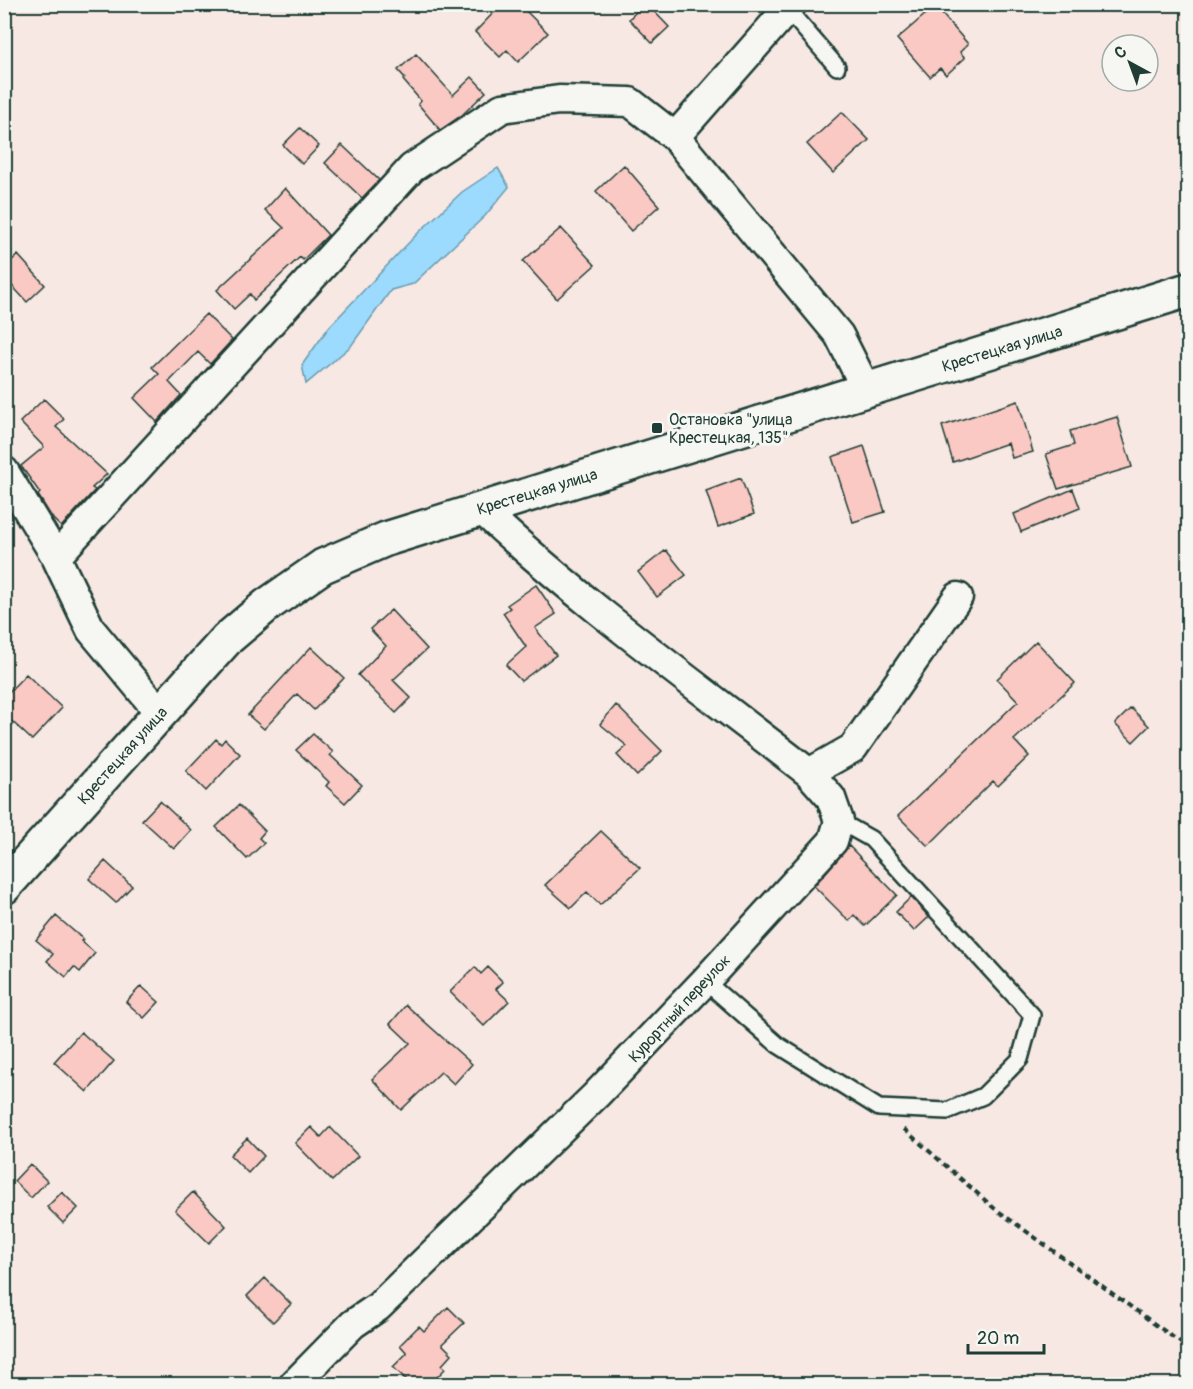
<svg xmlns="http://www.w3.org/2000/svg" width="1193" height="1389" font-family="Pangolin,sans-serif">
<rect width="100%" height="100%" fill="#f7e8e4"/>
<filter id="ink" filterUnits="userSpaceOnUse"><feTurbulence type="fractalNoise" baseFrequency=".0167" numOctaves="2"/><feDisplacementMap in="SourceGraphic" scale="12" xChannelSelector="R" yChannelSelector="G"/><feConvolveMatrix kernelMatrix="1 2 1 2 8 2 1 2 1" color-interpolation-filters="sRGB"/></filter>
<g filter="url(#ink)">
<path fill="#9cdafe" stroke="#6a9bad" stroke-width="1.5" d="M498,168L509,187L485,216L413,284L391,290L351,346L306,384L302,365L329,327L417,234L462,192Z"/>
<path fill="#fac9c3" stroke="#1f3d34" stroke-width="1.5" d="M502,4H519L548,33L518,62L507,50L500,57L475,32Z
M644,4H647L669,27L652,43L629,19Z
M935,6L968,44L960,52L965,58L946,75L940,68L930,77L897,39Z
M416,54L453,95L472,77L486,92L462,115L440,130L418,104L421,101L403,80L405,78L398,70Z
M842,112L869,140L833,173L807,144Z
M300,128L319,146L302,164L283,145Z
M342,145L379,180L362,198L325,163Z
M624,165L659,206L631,231L596,191Z
M285,188L328,235L303,260L300,257L254,300L250,294L234,309L217,290L284,228L265,210Z
M561,228L595,265L557,299L523,261Z
M18,255L45,285L27,302L4,277V267Z
M206,314L232,340L210,364L198,352L169,382L181,395L157,422L134,398L159,374L152,367Z
M44,399L64,419L56,427L107,474L92,488L95,490L61,527L53,519L38,495L40,493L21,466L44,447L20,422Z
M1018,401L1033,452L1012,458L1008,443L953,462L942,426Z
M1117,417L1132,467L1058,489L1046,454L1074,445L1070,431Z
M864,446L885,512L853,522L832,457Z
M741,478L754,514L718,527L706,491Z
M1073,489L1080,508L1021,532L1014,514Z
M666,550L686,575L657,597L638,572Z
M536,585L556,614L535,628L556,655L521,681L506,665L526,647L503,613L510,608L507,605Z
M391,610L427,649L393,680L411,698L396,713L358,675L386,646L370,629Z
M1036,641L1075,683L1014,740L1029,756L998,786L993,781L928,846L898,816L1018,701L997,679Z
M311,647L344,678L314,710L297,694L264,729L248,715Z
M26,674L62,708L32,740L4,714V697Z
M616,705L662,751L637,776L617,755L627,746L600,724Z
M1131,708L1149,726L1133,742L1115,724Z
M313,734L333,752L330,755L362,785L345,803L326,786L329,782L296,750Z
M216,739L221,744L225,739L240,754L206,791L186,771Z
M160,801L191,830L174,849L142,820Z
M239,805L265,831L259,838L264,843L247,859L216,827Z
M601,831L640,868L600,905L587,892L571,908L545,885Z
M849,846L897,895L865,926L854,915L849,921L814,886Z
M105,861L132,886L116,903L89,879Z
M911,897L929,917L914,931L896,912Z
M56,916L83,939L81,941L95,953L80,972L74,967L66,977L47,961L53,954L36,940Z
M475,967L481,974L488,967L503,982L496,989L509,1001L484,1026L450,992Z
M141,986L159,1002L144,1018L126,1002Z
M406,1005L472,1064L454,1084L441,1072L401,1110L372,1079L410,1043L390,1024Z
M81,1032L114,1061L87,1092L54,1062Z
M311,1127L321,1137L330,1127L358,1156L332,1181L295,1143Z
M247,1138L264,1156L248,1173L230,1155Z
M30,1164L47,1181L31,1198L14,1181Z
M62,1192L78,1208L63,1223L47,1207Z
M193,1192L226,1226L209,1243L175,1210Z
M265,1278L291,1304L273,1322L247,1296Z
M448,1307L464,1323L442,1344L452,1354L442,1365L445,1369L430,1384H411L393,1367L407,1353L400,1345L419,1326L424,1331Z"/>
<g fill="none" stroke-linecap="round" stroke-linejoin="round">
<defs>
<path id="lane" d="M787,9L837,67
M705,981L778,1045L879,1108L947,1111L983,1096L1020,1059L1032,1015L871,839L839,821"/>
<path id="street" d="M675,137L792,4
M4,471L56,557L91,630L160,713
M481,509C583,605 699,687 809,773
M56,557L412,168L502,108L559,100L630,102L675,137L839,335L866,389
M294,1384L353,1324L378,1307L596,1095L705,981L833,841L839,821L831,798L809,773L853,748L958,597"/>
<path id="primary" d="M4,887L227,639L267,605L323,566L386,539L1188,290"/>
</defs>
<use href="#lane" stroke="#1f3d34" stroke-width="20"/>
<use href="#street" stroke="#1f3d34" stroke-width="33"/>
<use href="#primary" stroke="#1f3d34" stroke-width="38"/>
<path stroke="#1f3d34" stroke-width="4" stroke-dasharray="6 4.5" stroke-linecap="butt" d="M904,1129L994,1208L1188,1348"/>
<use href="#lane" stroke="#f6f6f2" stroke-width="15"/>
<use href="#street" stroke="#f6f6f2" stroke-width="28"/>
<use href="#primary" stroke="#f6f6f2" stroke-width="33"/>
</g>
</g>
<rect fill="#1f3d34" stroke="#f6f6f2" stroke-width="2" x="651" y="422" width="12" height="12" rx="3"/>
<g text-anchor="middle" stroke-width="6" stroke-linejoin="round" paint-order="stroke">
<g font-size="16" fill="#1f3d34" stroke="#f6f6f2">
<text transform="translate(1002 348) rotate(-17)" y="6">Крестецкая улица</text>
<text transform="translate(537 491) rotate(-17)" y="6">Крестецкая улица</text>
<text transform="translate(122 755) rotate(-48)" y="6">Крестецкая улица</text>
<text transform="translate(679 1008) rotate(-47)" y="6">Курортный переулок</text>
</g>
<g font-size="16" fill="#1f3d34" stroke="#f6f6f2" text-anchor="start">
<text x="669" y="425">Остановка "улица<tspan x="669" dy="18">Крестецкая, 135"</tspan></text>
</g>
</g>
<rect width="1193" height="1389" fill="none" stroke="#f6f6f2" stroke-width="24"/>
<rect x="12" y="12" width="1169" height="1365" fill="none" stroke="#1f3d34" stroke-width="2" filter="url(#ink)"/>
<g transform="translate(1130 63) rotate(319)"><circle r="28" fill="#f6f6f2" stroke="#a0aca6" stroke-width="1.5"/>
<path d="M0-4.5L10 22L0 15L-10 22Z" fill="#1f3d34"/>
<text y="-9" font-size="16" font-weight="bold" text-anchor="middle" fill="#1f3d34">С</text>
</g>
<path d="M968 1344v9h76v-9" fill="none" stroke="#1f3d34" stroke-width="3"/>
<text x="977" y="1344" font-size="18" fill="#1f3d34" stroke="#f6f6f2" stroke-width="4.5" paint-order="stroke">20 m</text>
</svg>
